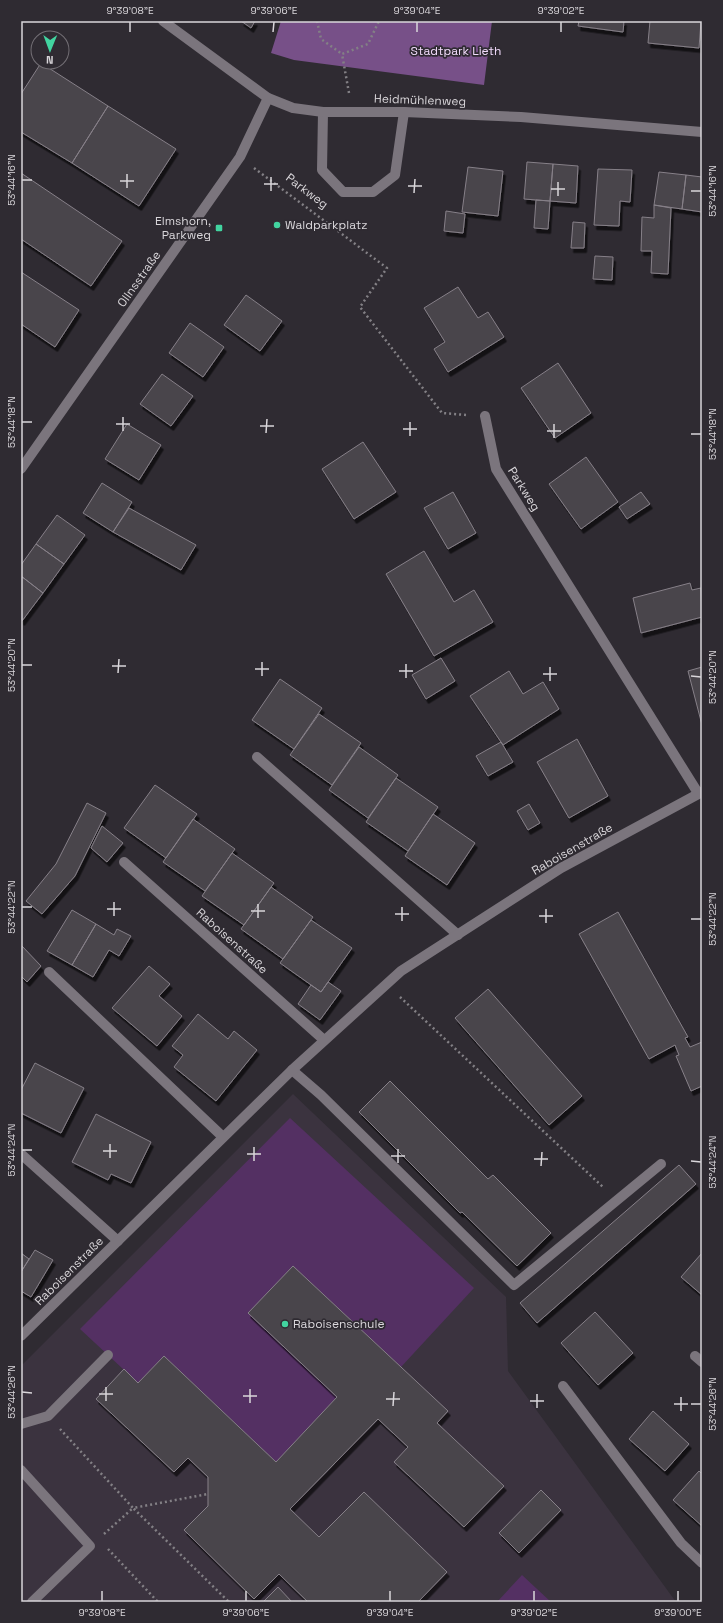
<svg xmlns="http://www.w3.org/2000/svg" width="723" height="1623" font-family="'Space Grotesk',sans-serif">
<defs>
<filter id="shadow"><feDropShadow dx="2.5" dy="4.5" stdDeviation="0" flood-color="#0009"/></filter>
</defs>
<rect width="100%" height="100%" fill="#2f2b32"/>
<path fill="#3b333f" d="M293,1094L506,1297L508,1371L676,1602H21V1366Z"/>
<path fill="#543063" d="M290,1118L474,1288L401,1367L293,1266L249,1313L337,1397L276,1462L164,1356L138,1383L80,1329Z
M522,1575L551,1602H497Z"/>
<path fill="#775088" d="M281,21H492L484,85L294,60L271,53Z"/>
<path fill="#49444b" stroke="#868088" filter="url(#shadow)" d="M241,21H255L251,28Z
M579,21H624L623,32L578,26Z
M650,21H701L699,48L648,43Z
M41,63L108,106L72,163L21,132V94Z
M108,106L176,149L139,206L72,163Z
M527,162L553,164L550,201L524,199Z
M553,164L578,166L576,203L550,201Z
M468,167L503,171L498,216L462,212Z
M598,169L632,170L630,202L620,201L619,226L594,225Z
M659,172L686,175L682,209L654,205Z
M21,173L122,241L91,286L21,239Z
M686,175L702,177V212L682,209Z
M536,200L550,201L548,229L534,228Z
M654,205L671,208L668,274L651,273L652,251H641L642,217L654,218Z
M446,211L465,214L463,233L444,231Z
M573,222L585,223L584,248H571Z
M595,256L613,257L612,280L593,279Z
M21,272L79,310L55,347L21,324Z
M458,287L478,318L488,312L504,337L448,372L434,349L445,342L424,308Z
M246,295L282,321L260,351L224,325Z
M190,323L224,347L203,377L169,353Z
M558,363L591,413L555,438L521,388Z
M162,374L193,396L171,426L140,404Z
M127,424L161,445L139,480L105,459Z
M363,442L396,492L354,519L322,469Z
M586,457L618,502L581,529L549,484Z
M102,483L132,502L113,532L83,513Z
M453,492L476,533L448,549L424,508Z
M641,492L650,504L627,519L619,507Z
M129,508L196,545L181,570L113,532Z
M57,515L85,535L64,564L36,544Z
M36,544L64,564L43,593L21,576V565Z
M424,551L454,602L474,590L493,622L434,656L386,574Z
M21,576L43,593L22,621L21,620Z
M690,583L692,590L701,588L702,617L641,633L633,598Z
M441,658L455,681L426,699L412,675Z
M702,667V725L688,671Z
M509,671L523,694L543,682L559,709L503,745L470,696Z
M280,679L322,708L294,749L252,720Z
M319,714L361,743L332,785L290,755Z
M577,739L608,796L569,818L537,762Z
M501,742L513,762L488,776L476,756Z
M359,747L398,775L368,818L329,790Z
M396,778L438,807L408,851L366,822Z
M155,785L197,814L166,858L124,828Z
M87,803L106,813L75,876L42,914L26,901L56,864Z
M529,804L540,823L528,830L517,811Z
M433,814L475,843L447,885L405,856Z
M193,819L235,849L205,891L163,862Z
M102,826L123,843L107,862L91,848Z
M232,853L274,883L244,925L202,896Z
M271,887L313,917L283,959L241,929Z
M72,910L96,924L72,965L47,951Z
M618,912L688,1037L685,1038L690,1047L702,1042V1086L691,1091L676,1056L679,1055L675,1045L649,1059L579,934Z
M311,920L352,948L321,992L280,963Z
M96,924L114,935L117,929L131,936L119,956L109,950L93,977L72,965Z
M21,945L41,966L27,982L21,976Z
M149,966L170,984L159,996L182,1016L157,1046L112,1008Z
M328,982L341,991L320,1020L298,1004L311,985L321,992Z
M488,989L582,1096L549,1125L455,1018Z
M198,1014L228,1039L234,1031L257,1050L216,1101L174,1067L183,1055L172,1046Z
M35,1063L84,1088L61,1133L21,1113V1090Z
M390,1081L488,1179L493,1175L551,1233L517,1266L462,1212L460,1213L359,1112Z
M96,1114L151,1142L131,1183L111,1174L108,1180L72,1162Z
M679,1165L696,1184L537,1323L520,1303Z
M35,1250L53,1260L31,1297L21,1291V1272Z
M21,1253L29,1259L21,1272Z
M702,1253V1295L681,1277Z
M293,1266L448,1411L437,1423L504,1486L464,1527L394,1462L408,1447L378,1419L290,1509L319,1537L364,1492L447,1572L418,1602H308L279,1574L254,1599L184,1530L208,1506V1477L188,1458L174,1472L96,1399L124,1369L138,1383L164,1356L276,1462L337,1397L248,1313Z
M595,1312L633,1353L598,1385L561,1343Z
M653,1411L689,1444L665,1471L629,1439Z
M699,1471L702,1474V1526L673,1500Z
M541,1490L561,1510L519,1553L499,1533Z
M278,1587L292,1602H263Z"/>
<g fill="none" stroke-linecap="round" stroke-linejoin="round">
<path stroke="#838085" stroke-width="2.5" stroke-dasharray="2 3" stroke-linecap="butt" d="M317,21L321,39L342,54
M349,93L342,54L368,44L379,21
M254,168L387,268L360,307L442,413L466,415
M400,997L604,1188
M60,1429L133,1508L208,1494
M104,1534L133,1508L229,1602
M108,1549L158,1602"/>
<path stroke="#7b757d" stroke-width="10" d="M323,112L322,170L343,192H373L395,175L404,112
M257,757L458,935
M124,862L324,1040
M49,972L223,1137
M292,1070L321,1095L514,1285L661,1164
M21,1154L118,1241
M695,1356L702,1362
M563,1386L681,1543L702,1563
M21,1424L48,1416L108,1355
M21,1470L90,1546L32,1602"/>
<path stroke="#7b757d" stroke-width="10" d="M485,416L496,469L698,793
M21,469L240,157L268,98
M21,1336L292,1070L401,971L561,868L702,792"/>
<path stroke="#7b757d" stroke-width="10" d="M163,21L268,98L293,108L323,112H404L521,117L702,132"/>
</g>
<path fill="none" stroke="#d9d6da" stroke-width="1.5" d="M130,32V22M273,32L274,22M417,32V22M561,32V22M22,180H32M120,181H134M264,184H278M408,186H422M127,188V174M551,189H565M271,191V177M691,191H701M414,193L415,179M558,196V182M22,422H32M116,424H130M260,426H274M403,429H417M123,431V417M547,431H561M266,433L267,419M691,434H701M410,436V422M554,438V424M22,665H32M112,666H126M255,669H269M399,671H413M118,673L119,659M543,674H557M262,676V662M691,676L701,677M406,678V664M550,681V667M22,907H32M107,909H121M251,911H265M395,914H409M114,916V902M539,916H553M258,918V904M691,919H701M402,921V907M546,923V909M22,1150H32M103,1151H117M247,1154H261M391,1156H405M110,1158V1144M534,1159H548M254,1161V1147M691,1161L701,1162M398,1163V1149M541,1166L542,1152M22,1392L32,1393M99,1394H113M243,1396H257M386,1399H400M106,1401V1387M530,1401H544M250,1403V1389M674,1404H688M691,1404H701M393,1406L394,1392M537,1408V1394M681,1411V1397M102,1601V1591M246,1601V1591M390,1601V1591M534,1601V1591M678,1601V1591"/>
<g fill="#42d4a0" stroke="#2f2b32" stroke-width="1.5">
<circle cx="277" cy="225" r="4"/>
<rect x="215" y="224" width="8" height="8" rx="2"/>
<circle cx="285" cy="1324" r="4"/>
</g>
<g text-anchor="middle" stroke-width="3.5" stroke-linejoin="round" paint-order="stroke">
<g font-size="12" fill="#f2dbfc" stroke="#2f2b32">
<text x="456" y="55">Stadtpark Lieth</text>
</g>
<g font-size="12" fill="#d9d6da" stroke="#2f2b32">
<text transform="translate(420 100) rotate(2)" y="4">Heidmühlenweg</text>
<text transform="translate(307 191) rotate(37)" y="4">Parkweg</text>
<text transform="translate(139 279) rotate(-55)" y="4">Ollnsstraße</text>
<text transform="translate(524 489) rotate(58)" y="4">Parkweg</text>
<text transform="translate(572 849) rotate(-30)" y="4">Raboisenstraße</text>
<text transform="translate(232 941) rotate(42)" y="4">Raboisenstraße</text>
<text transform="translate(69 1271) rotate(-45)" y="4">Raboisenstraße</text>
</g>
<g font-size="12" fill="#d9d6da" stroke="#2f2b32" text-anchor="start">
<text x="211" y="225" text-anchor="end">Elmshorn,<tspan x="211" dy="14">Parkweg</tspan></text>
<text x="285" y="229">Waldparkplatz</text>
<text x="293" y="1328">Raboisenschule</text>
</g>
</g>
<rect width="723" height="1623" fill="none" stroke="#2f2b32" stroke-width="44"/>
<g transform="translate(50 50) rotate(181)"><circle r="19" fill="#2f2b32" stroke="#736f75"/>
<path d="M0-3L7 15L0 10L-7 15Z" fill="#42d4a0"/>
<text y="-6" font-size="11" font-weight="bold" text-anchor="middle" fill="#d9d6da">N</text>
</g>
<rect x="22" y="22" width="679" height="1579" fill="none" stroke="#d9d6da" stroke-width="1.5"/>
<g font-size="10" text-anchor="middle" fill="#d9d6da">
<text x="130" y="14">9°39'08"E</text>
<text x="274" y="14">9°39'06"E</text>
<text x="417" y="14">9°39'04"E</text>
<text x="561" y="14">9°39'02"E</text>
<text transform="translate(11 180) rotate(-90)" y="4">53°44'16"N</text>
<text transform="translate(712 191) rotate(-90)" y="4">53°44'16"N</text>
<text transform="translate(11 422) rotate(-90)" y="4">53°44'18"N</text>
<text transform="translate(712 434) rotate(-90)" y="4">53°44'18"N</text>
<text transform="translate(11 665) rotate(-90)" y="4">53°44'20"N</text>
<text transform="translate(712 677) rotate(-90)" y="4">53°44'20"N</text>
<text transform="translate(11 907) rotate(-90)" y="4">53°44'22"N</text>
<text transform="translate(712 919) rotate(-90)" y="4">53°44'22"N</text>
<text transform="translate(11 1150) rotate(-90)" y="4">53°44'24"N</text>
<text transform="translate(712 1162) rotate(-90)" y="4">53°44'24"N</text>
<text transform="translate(11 1392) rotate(-90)" y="4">53°44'26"N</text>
<text transform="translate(712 1404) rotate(-90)" y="4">53°44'26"N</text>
<text x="102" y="1616">9°39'08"E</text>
<text x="246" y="1616">9°39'06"E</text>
<text x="390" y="1616">9°39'04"E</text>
<text x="534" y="1616">9°39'02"E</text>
<text x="678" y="1616">9°39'00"E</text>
</g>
</svg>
